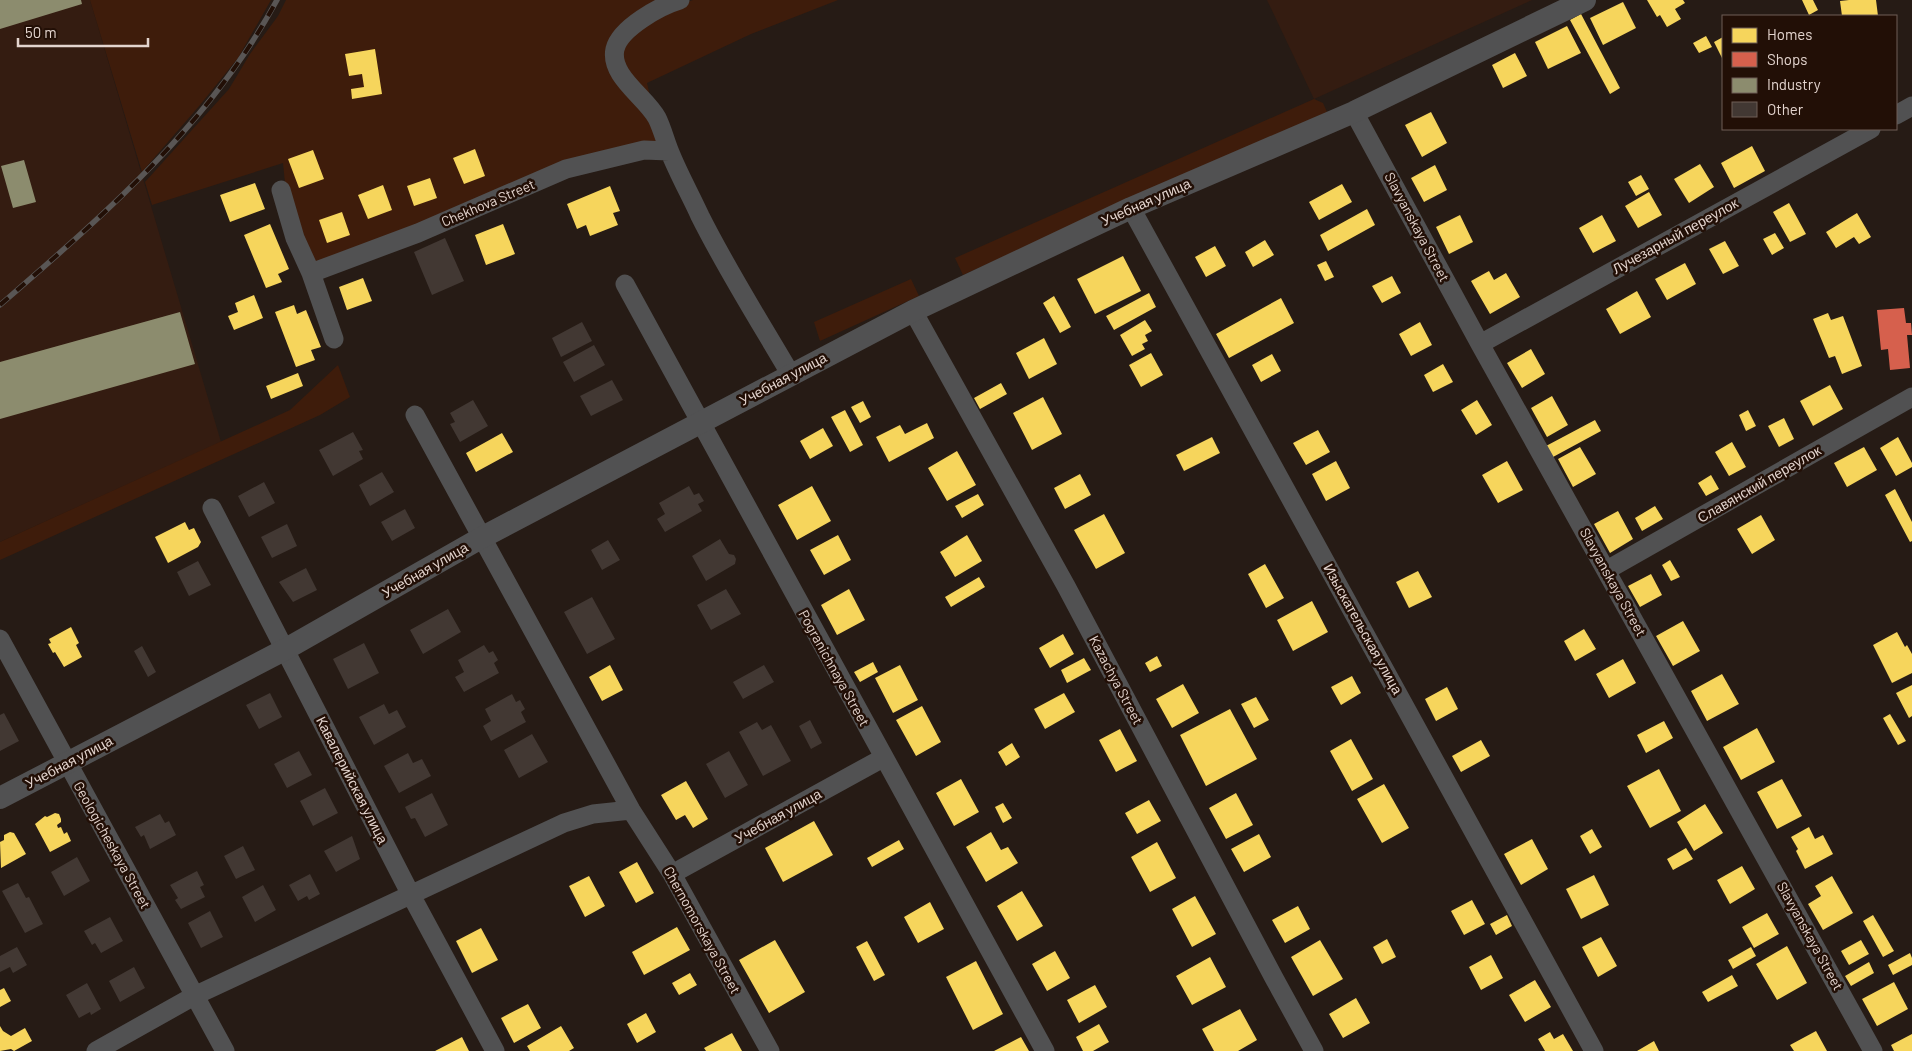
<svg xmlns="http://www.w3.org/2000/svg" width="1912" height="1051" font-family="Barlow,sans-serif">
<rect width="100%" height="100%" fill="#261b15"/>
<path fill="#341c11" d="M0,0H90L221,442L0,542Z
M1267,0H1532L1314,99Z"/>
<path fill="#3e1c0b" d="M90,0H271L238,58L200,105L142,172Z
M286,0H664L608,48L643,108L660,144L314,265L286,193L283,163L152,205L145,182L229,89L250,54L278,16Z
M693,0H838L751,34L647,83L650,96L626,73L620,48C638,25 667,9 693,0Z
M1314,99L1323,103L1327,112L963,275L955,258Z
M911,279L919,296L820,341L814,322Z
M338,365L350,397L320,415L0,560V542L290,410Z"/>
<path fill="#f6d55c" d="M1647,0H1683L1685,3L1675,9L1681,19L1667,27L1660,15L1657,17Z
M1802,0H1813L1818,10L1809,15Z
M1849,0H1876L1878,16H1842L1840,1Z
M1623,2L1636,28L1603,45L1590,18Z
M1581,14L1620,88L1610,94L1570,20Z
M1567,26L1581,53L1548,69L1535,42Z
M1706,36L1712,47L1699,53L1693,43Z
M1723,37V60L1714,42Z
M375,49L382,94L352,99L351,89L364,87L362,74L349,76L345,54Z
M1515,53L1527,76L1503,88L1492,65Z
M1431,112L1447,143L1422,157L1405,125Z
M1752,146L1765,171L1734,188L1721,163Z
M475,149L485,176L464,184L453,158Z
M313,150L324,179L299,188L288,159Z
M1700,164L1714,187L1689,203L1674,179Z
M1435,165L1447,190L1424,202L1411,178Z
M1641,175L1649,189L1636,196L1628,182Z
M430,178L437,198L414,206L407,186Z
M255,183L265,209L230,222L220,195Z
M1342,184L1352,202L1319,220L1309,202Z
M383,185L392,210L368,219L358,195Z
M610,186L620,211L613,213L618,225L590,236L586,225L577,229L567,204Z
M1649,192L1662,215L1638,228L1625,206Z
M1789,203L1806,234L1790,242L1773,212Z
M1367,209L1375,225L1328,251L1320,235Z
M342,212L350,235L327,243L319,220Z
M1857,213L1871,237L1859,244L1854,237L1836,248L1826,232Z
M1460,215L1473,242L1449,254L1436,227Z
M1602,215L1616,241L1593,253L1579,228Z
M270,224L289,269L278,274L282,282L266,288L244,235Z
M503,224L515,254L486,265L475,235Z
M1775,233L1784,248L1772,255L1763,239Z
M1265,240L1274,255L1253,267L1245,252Z
M1725,241L1739,266L1723,274L1709,249Z
M1215,246L1226,266L1206,277L1195,257Z
M1123,256L1141,291L1095,314L1077,279Z
M1326,261L1334,277L1325,281L1317,265Z
M1685,263L1696,284L1667,300L1655,279Z
M1489,271L1494,280L1506,273L1520,297L1490,314L1471,281Z
M1392,276L1401,293L1382,303L1372,286Z
M363,278L372,301L347,310L339,287Z
M1637,291L1651,317L1620,334L1606,309Z
M1149,293L1156,307L1114,330L1106,316Z
M254,295L263,318L234,330L228,316L238,312L235,303Z
M1054,296L1071,327L1060,333L1043,303Z
M1281,298L1294,323L1229,358L1216,334Z
M294,305L297,314L306,310L321,347L311,350L315,360L296,367L275,312Z
M1828,313L1831,320L1843,316L1862,366L1842,374L1835,356L1829,358L1813,319Z
M1145,320L1152,331L1145,335L1148,341L1142,344L1145,349L1132,356L1120,335Z
M1420,322L1432,345L1411,356L1399,334Z
M1044,338L1057,364L1029,379L1016,353Z
M1531,349L1545,374L1522,388L1507,363Z
M1151,353L1163,375L1141,387L1129,365Z
M1272,354L1281,371L1261,382L1252,365Z
M1443,364L1453,382L1433,392L1424,375Z
M298,373L303,386L271,399L266,386Z
M1001,383L1007,394L980,409L974,398Z
M1830,385L1843,409L1813,426L1800,401Z
M1552,396L1568,425L1547,437L1531,408Z
M1043,397L1062,434L1032,450L1013,413Z
M1477,400L1492,425L1476,435L1461,410Z
M863,401L871,417L860,423L851,407Z
M845,410L863,445L850,452L831,417Z
M1748,410L1756,426L1746,431L1739,415Z
M1784,418L1794,439L1779,447L1768,426Z
M1595,420L1601,431L1553,457L1546,446Z
M927,423L934,438L889,462L876,437L900,425L905,434Z
M823,428L833,446L810,459L800,441Z
M1318,430L1330,452L1306,465L1293,443Z
M502,433L513,452L476,472L466,453Z
M1212,437L1220,453L1184,471L1176,455Z
M1898,437L1912,463V467L1896,476L1880,448Z
M1732,442L1746,467L1729,476L1715,452Z
M1580,447L1596,474L1573,487L1558,459Z
M1864,447L1877,470L1847,487L1834,463Z
M957,451L976,485L947,501L928,468Z
M1336,461L1350,488L1326,501L1312,474Z
M1507,461L1523,490L1498,503L1482,475Z
M1080,474L1091,495L1065,509L1054,488Z
M1711,475L1719,489L1706,496L1698,483Z
M812,486L831,521L797,540L778,505Z
M1895,489L1912,522V541L1910,542L1885,495Z
M978,494L984,505L962,518L955,506Z
M1655,506L1663,519L1642,531L1635,518Z
M1618,511L1633,539L1610,553L1594,524Z
M1104,514L1125,553L1096,569L1074,530Z
M1761,515L1775,540L1752,554L1737,529Z
M185,522L189,530L194,528L201,542L198,547L168,563L155,537Z
M838,535L851,560L824,575L810,550Z
M967,535L982,561L955,577L940,552Z
M1670,560L1680,577L1671,581L1662,565Z
M1265,564L1284,598L1266,608L1248,574Z
M1418,571L1432,597L1409,608L1396,582Z
M1651,574L1662,595L1640,607L1628,586Z
M979,577L985,587L951,607L945,597Z
M849,589L865,620L837,635L821,605Z
M1312,601L1328,632L1293,651L1277,620Z
M1683,621L1700,651L1673,666L1656,636Z
M71,627L79,643L76,645L82,657L64,667L55,652L53,653L48,644L51,643L49,639Z
M1584,629L1596,649L1575,661L1564,641Z
M1897,632L1905,647L1907,645L1912,654V673L1892,683L1873,645Z
M1063,634L1074,654L1050,668L1039,648Z
M1157,656L1162,666L1150,672L1145,663Z
M1084,658L1091,670L1067,683L1061,670Z
M1623,659L1636,683L1609,698L1596,674Z
M873,662L878,672L860,682L854,672Z
M610,665L623,690L602,701L589,677Z
M900,665L918,700L893,713L875,678Z
M1722,674L1739,704L1707,721L1691,691Z
M1352,676L1361,693L1341,705L1331,687Z
M1183,684L1199,713L1172,728L1156,699Z
M1912,685V716L1909,718L1896,693Z
M1447,687L1458,709L1436,721L1425,699Z
M1064,693L1075,712L1045,729L1034,709Z
M1256,697L1269,720L1254,728L1241,704Z
M922,706L941,742L916,756L896,720Z
M1230,709L1257,759L1206,786L1180,735Z
M1890,714L1906,741L1898,745L1883,718Z
M1664,721L1673,738L1646,753L1637,735Z
M1757,728L1775,762L1741,780L1723,747Z
M1120,729L1137,761L1116,772L1099,740Z
M1351,739L1373,779L1352,791L1330,751Z
M1481,740L1490,756L1461,772L1452,756Z
M1012,743L1020,757L1006,766L998,752Z
M1659,769L1681,811L1650,828L1627,786Z
M961,779L979,812L954,826L936,793Z
M1782,779L1802,816L1777,829L1757,792Z
M686,781L708,819L693,828L685,815L676,820L661,795Z
M1384,784L1409,828L1382,843L1357,799Z
M1236,793L1253,825L1226,839L1209,808Z
M1149,800L1161,821L1137,834L1125,813Z
M1003,803L1012,818L1003,823L995,807Z
M1705,804L1723,833L1694,851L1677,822Z
M55,813L59,814L61,819V822L57,825L58,828L61,827L64,834L67,832L71,841L50,852L35,824L45,816L47,817Z
M814,821L833,855L783,882L765,848Z
M1809,827L1815,839L1823,835L1833,854L1805,869L1796,851L1798,849L1791,837Z
M1592,829L1602,847L1590,854L1580,836Z
M10,832L14,833L26,854L1,868L0,842L4,840V835Z
M991,832L1001,850L1008,847L1018,863L986,882L966,847Z
M1259,834L1271,857L1244,872L1231,849Z
M1532,839L1548,869L1521,885L1504,854Z
M899,840L904,849L872,867L867,858Z
M1157,842L1176,878L1150,892L1131,857Z
M1686,848L1693,859L1673,870L1667,859Z
M637,862L654,893L636,903L619,872Z
M1742,866L1755,889L1730,904L1717,880Z
M1594,875L1609,905L1581,919L1566,889Z
M589,876L605,906L585,917L569,886Z
M1832,876L1853,913L1823,930L1808,904L1821,896L1815,886Z
M1022,891L1043,926L1017,941L997,906Z
M1195,896L1216,934L1192,947L1172,909Z
M1472,900L1485,924L1464,935L1451,911Z
M930,902L944,929L918,943L904,917Z
M1298,906L1310,929L1285,943L1272,920Z
M1767,913L1779,934L1754,948L1742,927Z
M1507,915L1512,926L1496,935L1490,924Z
M1873,915L1894,951L1883,957L1863,921Z
M677,927L690,950L644,975L632,952Z
M481,928L498,960L472,973L456,941Z
M1601,937L1617,966L1598,977L1582,947Z
M1387,939L1396,957L1382,964L1373,947Z
M775,940L805,992L769,1013L739,960Z
M1320,940L1343,979L1313,996L1291,957Z
M1861,940L1869,954L1849,965L1841,951Z
M867,941L885,975L874,981L856,947Z
M1787,946L1807,983L1777,1000L1756,964Z
M1751,947L1756,956L1733,969L1728,960Z
M1055,951L1070,978L1047,991L1032,964Z
M1910,953L1912,958V965L1893,975L1888,965Z
M1491,955L1503,978L1481,990L1469,967Z
M1210,957L1226,987L1192,1005L1176,976Z
M976,961L1003,1014L973,1030L946,977Z
M1869,962L1874,973L1851,986L1845,976Z
M690,973L697,985L679,995L672,983Z
M1732,975L1738,986L1708,1002L1702,992Z
M1535,980L1551,1007L1525,1022L1509,995Z
M1894,982L1908,1009L1877,1026L1862,999Z
M1095,985L1107,1007L1079,1023L1067,1000Z
M4,988L11,1001L0,1007V990Z
M1356,998L1370,1023L1343,1038L1329,1014Z
M528,1004L541,1028L514,1043L501,1018Z
M1240,1009L1257,1040L1238,1051H1214L1202,1029Z
M646,1013L656,1032L637,1043L627,1024Z
M1099,1024L1109,1042L1093,1051H1083L1076,1037Z
M0,1026L3,1031L11,1036L25,1028L32,1041L14,1051L11,1049L0,1051Z
M561,1026L574,1048L569,1051H530L527,1046Z
M1816,1031L1827,1051H1794L1790,1045Z
M1550,1032L1554,1039L1563,1034L1573,1051H1545L1538,1039Z
M732,1033L742,1051H706L704,1048Z
M1912,1034V1051H1894L1891,1045Z
M462,1037L469,1051H435Z
M1021,1037L1029,1051H994Z
M1654,1041L1659,1051H1637Z"/>
<path fill="#d6604d" d="M1904,308L1906,323H1911L1912,335H1907L1910,368L1890,370L1888,349L1881,350L1877,310Z"/>
<path fill="#8c8c6e" d="M0,0H81L82,4L0,29Z
M24,160L36,202L13,208L1,166Z
M180,312L195,364L0,419V362Z"/>
<path fill="#423833" d="M445,238L464,281L432,295L414,252Z
M582,322L592,341L561,357L552,338Z
M594,345L605,365L574,382L563,362Z
M612,380L623,400L591,416L580,396Z
M473,400L488,426L460,442L450,424L455,422L450,413Z
M353,432L363,450L359,451L363,459L333,476L319,450Z
M382,472L394,492L370,506L359,485Z
M264,482L275,503L249,517L238,496Z
M689,486L694,495L699,493L704,501L698,504L702,511L665,532L657,519L665,514L659,503Z
M405,509L415,528L392,541L381,522Z
M287,524L297,546L272,558L261,537Z
M720,539L729,554L734,555L736,559L735,564L706,581L692,556Z
M608,540L620,560L602,570L591,550Z
M198,561L211,585L189,596L177,572Z
M306,568L317,590L293,602L279,582Z
M726,589L741,614L711,630L697,605Z
M592,597L615,639L587,654L564,612Z
M448,609L461,632L423,654L410,630Z
M364,643L379,673L348,689L333,659Z
M484,645L489,653L493,651L498,660L494,663L499,673L464,692L455,677L464,672L458,660Z
M142,646L156,672L148,677L134,651Z
M764,665L774,682L743,699L733,682Z
M270,693L282,717L259,729L246,705Z
M512,694L516,702L520,700L525,709L521,712L526,722L491,741L483,726L491,721L485,709Z
M384,704L389,714L397,710L406,727L374,745L359,717Z
M4,713L19,741L0,751V715Z
M810,720L822,743L811,749L799,726Z
M757,722L762,730L771,725L791,761L763,776L739,732Z
M532,734L548,762L519,778L504,750Z
M299,751L312,775L287,788L274,764Z
M729,751L748,785L725,798L706,764Z
M408,753L413,763L422,759L431,776L399,793L384,766Z
M325,788L338,813L313,826L300,801Z
M432,793L448,825L425,837L415,818L411,819L405,807Z
M160,814L165,823L169,821L176,835L150,849L144,835L141,837L135,827Z
M352,836L360,859L336,872L324,851Z
M243,846L255,870L236,879L224,856Z
M77,857L90,881L64,896L51,872Z
M197,871L204,885L200,887L205,897L181,909L175,900L178,898L170,885Z
M310,874L320,894L309,900L307,896L298,901L289,885Z
M18,883L26,898L29,897L43,924L25,933L2,891Z
M263,885L276,910L255,922L242,897Z
M210,911L223,937L201,948L188,923Z
M110,917L123,941L101,953L95,943L92,945L84,931Z
M17,947L27,965L13,973L10,967L0,972V956Z
M134,967L145,988L120,1002L109,981Z
M87,983L101,1009L91,1015L90,1012L79,1018L66,995Z"/>
<g fill="none" stroke-linecap="round" stroke-linejoin="round">
<path stroke="#515152" stroke-width="19" d="M680,0C660,6 620,28 615,49C609,76 646,97 657,118C662,128 665,140 669,150C678,173 690,194 700,216C727,270 760,322 791,375
M1354,112L1480,344L1873,1051
M1896,115L1912,106
M281,190L295,238L311,273L334,339
M1131,208L1594,1051
M311,273L418,233L566,169L644,150L669,151
M625,284L1045,1051
M913,311L1066,586L1274,978L1314,1051
M1480,344L1871,129
M415,415L631,810L672,874L770,1051
M212,508L411,895L495,1051
M1607,570L1912,397
M0,639L225,1051
M672,874L883,758
M96,1051L194,996L564,823L593,814L631,810"/>
<path stroke="#515152" stroke-width="22" d="M0,798L286,649L481,538L913,311L1131,208L1354,112L1585,0"/>
<defs>
<path id="rail" d="M0,305C105,214 210,124 277,0"/>
</defs>
<use href="#rail" stroke="#595655" stroke-width="5.5"/>
<use href="#rail" stroke="#220f06" stroke-width="4" stroke-dasharray="11" stroke-linecap="butt"/>
</g>
<g text-anchor="middle" stroke-width="5" stroke-linejoin="round" paint-order="stroke">
<g font-size="14" fill="#e3d4ce" stroke="#220f06">
<text transform="translate(1146 202) rotate(-24)" y="5">Учебная улица</text>
<text transform="translate(488 203) rotate(-23)" y="5">Chekhova Street</text>
<text transform="translate(1417 227) rotate(62)" y="5">Slavyanskaya Street</text>
<text transform="translate(1675 236) rotate(-29)" y="5">Лучезарный переулок</text>
<text transform="translate(783 379) rotate(-28)" y="5">Учебная улица</text>
<text transform="translate(1759 484) rotate(-30)" y="5">Славянский переулок</text>
<text transform="translate(425 570) rotate(-30)" y="5">Учебная улица</text>
<text transform="translate(1613 582) rotate(61)" y="5">Slavyanskaya Street</text>
<text transform="translate(1363 629) rotate(61)" y="5">Изыскательская улица</text>
<text transform="translate(834 668) rotate(61)" y="5">Pogranichnaya Street</text>
<text transform="translate(1116 680) rotate(62)" y="5">Kazachya Street</text>
<text transform="translate(69 762) rotate(-28)" y="5">Учебная улица</text>
<text transform="translate(352 780) rotate(63)" y="5">Кавалерийская улица</text>
<text transform="translate(778 816) rotate(-29)" y="5">Учебная улица</text>
<text transform="translate(112 845) rotate(61)" y="5">Geologicheskaya Street</text>
<text transform="translate(702 930) rotate(61)" y="5">Chernomorskaya Street</text>
<text transform="translate(1810 936) rotate(61)" y="5">Slavyanskaya Street</text>
</g>
</g>
<rect x="1722" y="15" width="175" height="115" fill="#220f06" stroke="#6f5e56"/>
<rect x="1732" y="28" width="25" height="15" fill="#f6d55c" stroke="#6f5e56"/>
<text x="1767" y="40" font-size="15" fill="#e3d4ce">Homes</text>
<rect x="1732" y="52" width="25" height="15" fill="#d6604d" stroke="#6f5e56"/>
<text x="1767" y="65" font-size="15" fill="#e3d4ce">Shops</text>
<rect x="1732" y="78" width="25" height="15" fill="#8c8c6e" stroke="#6f5e56"/>
<text x="1767" y="90" font-size="15" fill="#e3d4ce">Industry</text>
<rect x="1732" y="102" width="25" height="15" fill="#423833" stroke="#6f5e56"/>
<text x="1767" y="115" font-size="15" fill="#e3d4ce">Other</text>
<path d="M18 38v8h130v-8" fill="none" stroke="#e3d4ce" stroke-width="2.5"/>
<text x="25" y="38" font-size="15" fill="#e3d4ce" stroke="#220f06" stroke-width="4" paint-order="stroke">50 m</text>
</svg>
